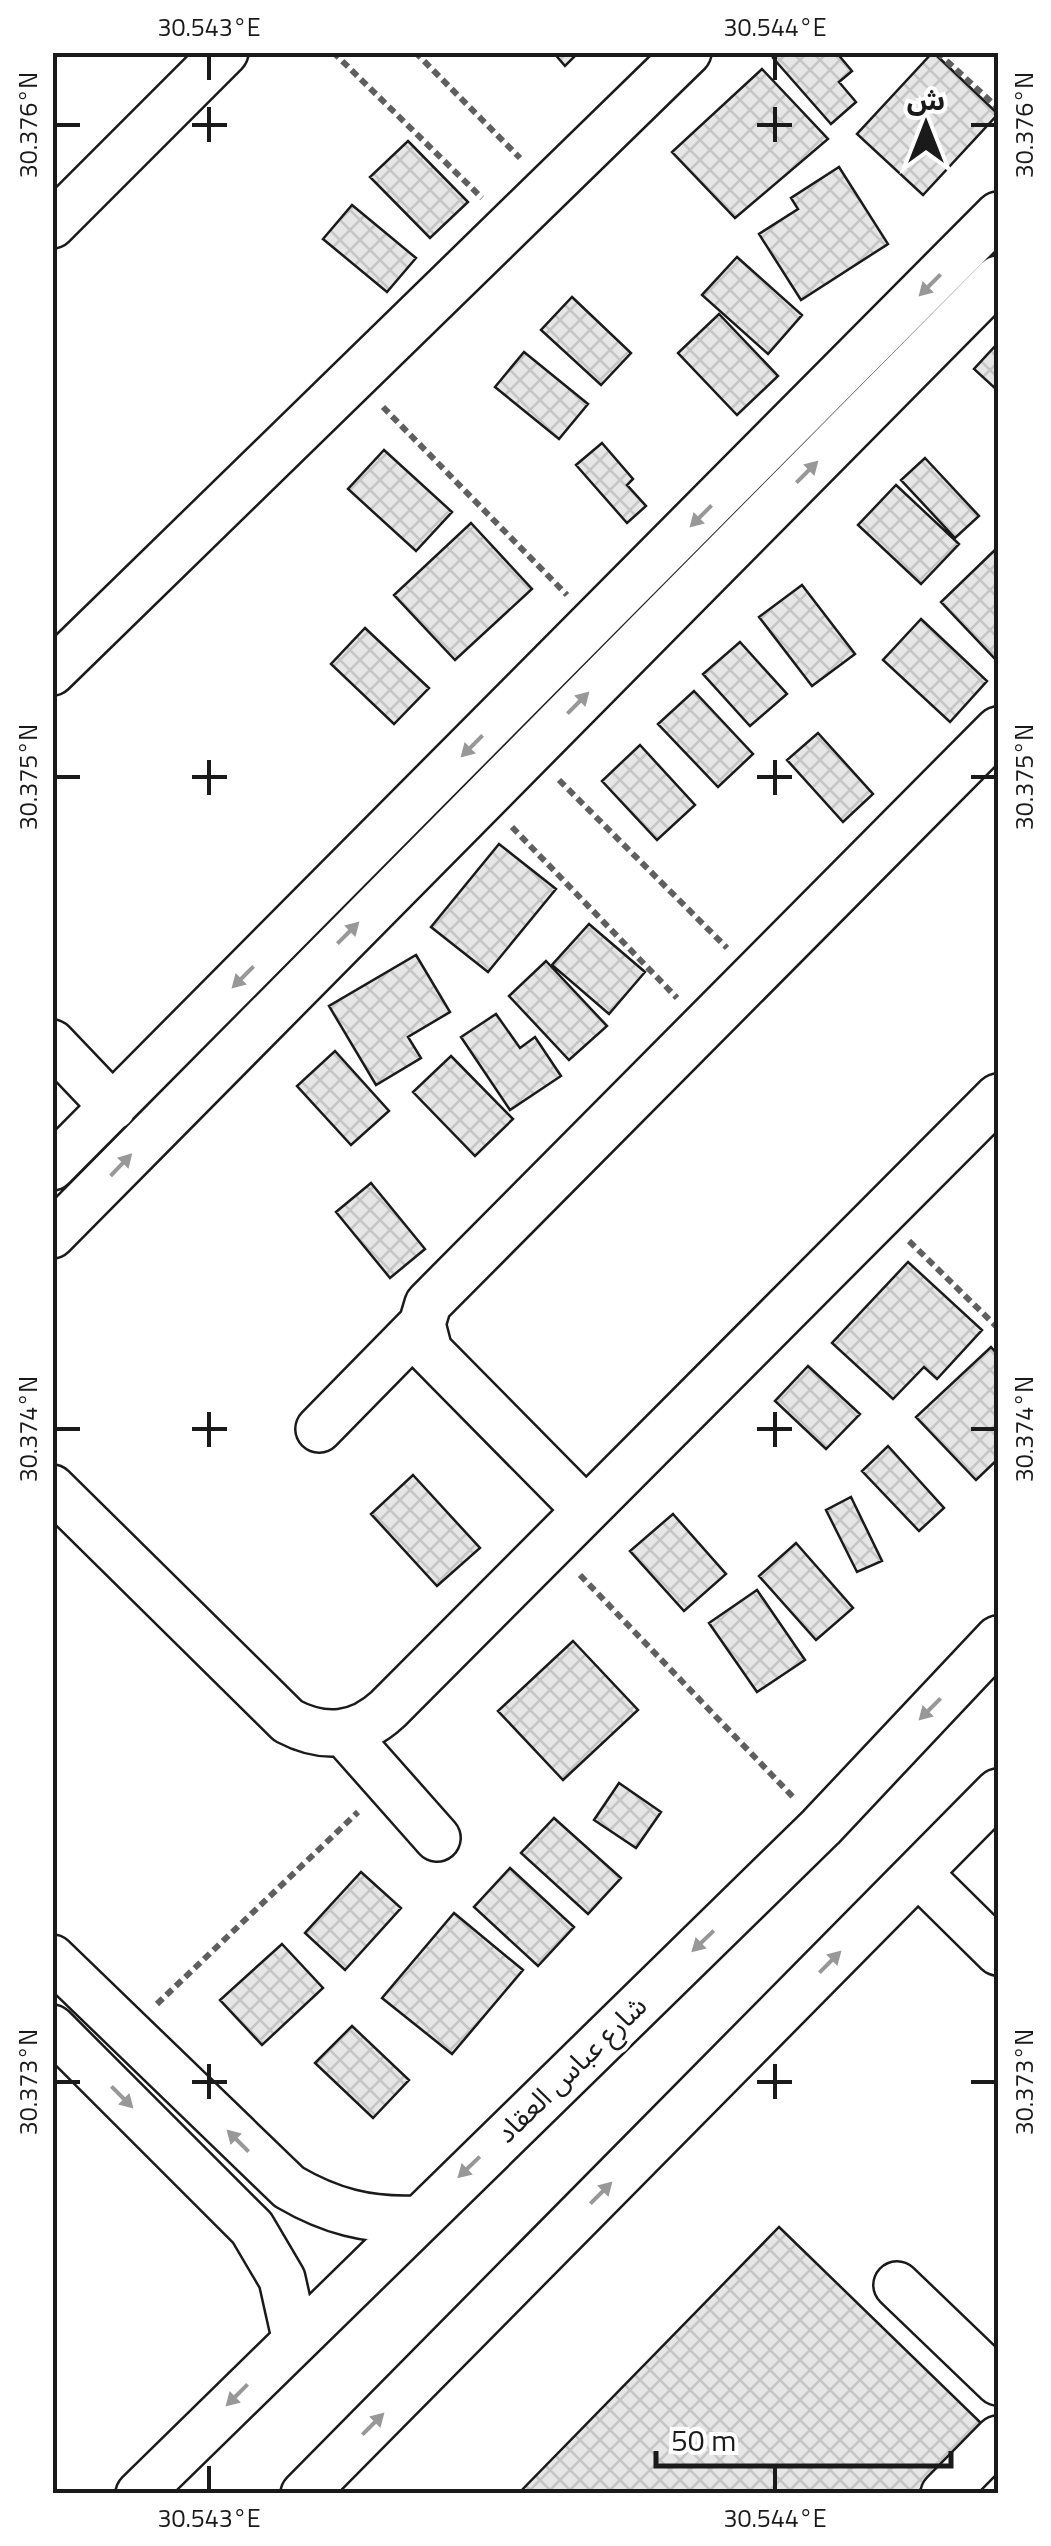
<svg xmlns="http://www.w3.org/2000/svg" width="1051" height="2546" font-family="'Titillium Web','Noto Sans Arabic',sans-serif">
<defs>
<pattern id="building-cross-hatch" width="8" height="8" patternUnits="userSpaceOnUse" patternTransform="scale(2.5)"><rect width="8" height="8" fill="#e6e6e6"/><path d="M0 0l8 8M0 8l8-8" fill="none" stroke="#c5c5c5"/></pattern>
</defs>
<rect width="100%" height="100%" fill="#fff"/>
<path fill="url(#building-cross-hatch)" stroke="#1a1a1a" stroke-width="2.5" d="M553,52H579L565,66Z
M780,52H836L852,71L839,82L856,102L831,124L773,58Z
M933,52L998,114L923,195L857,134Z
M762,69L828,139L735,218L672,152Z
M408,141L468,202L430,238L370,177Z
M839,167L888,244L801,300L759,234L798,209L791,198Z
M352,205L416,258L387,292L323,239Z
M737,257L802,315L768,354L702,295Z
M572,297L631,353L601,385L541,330Z
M719,314L778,376L737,415L678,353Z
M998,343V391L974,369Z
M524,352L588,404L559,439L495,387Z
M602,443L633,479L627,485L646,506L627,523L576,465Z
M384,450L452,512L416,551L348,489Z
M925,458L979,516L955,538L901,480Z
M896,485L959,544L921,584L858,525Z
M471,523L532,589L455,660L394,595Z
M998,547V662L941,602Z
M802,585L855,654L812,686L759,617Z
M921,619L987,681L950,722L883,660Z
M365,628L429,688L394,724L331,664Z
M740,642L787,694L750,726L703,674Z
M694,691L753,754L718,787L658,724Z
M818,733L873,794L843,822L787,760Z
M640,745L695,805L657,840L602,781Z
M499,844L556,889L488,972L431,927Z
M589,924L645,972L609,1014L552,965Z
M416,955L450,1012L408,1037L421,1058L376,1085L329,1006Z
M546,961L607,1026L569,1060L509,996Z
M496,1014L520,1048L535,1037L561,1076L510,1110L461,1037Z
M335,1051L389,1111L351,1145L297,1086Z
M451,1056L513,1119L475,1156L413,1092Z
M371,1183L425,1249L390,1278L336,1212Z
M908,1262L982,1330L937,1379L924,1367L893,1399L832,1343Z
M991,1347L998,1355V1459L976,1480L916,1417Z
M808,1366L860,1414L826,1449L775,1401Z
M888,1446L944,1508L919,1531L862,1471Z
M413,1475L480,1548L437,1586L371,1514Z
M851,1497L882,1561L857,1572L826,1510Z
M673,1514L726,1574L684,1611L630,1551Z
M796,1543L853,1608L816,1640L759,1576Z
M757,1590L805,1660L757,1692L709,1623Z
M573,1641L638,1710L563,1780L498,1711Z
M619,1783L661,1812L636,1848L594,1820Z
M554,1818L621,1878L588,1914L521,1853Z
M510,1868L574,1927L538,1966L474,1907Z
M361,1872L401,1908L345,1970L305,1933Z
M454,1913L523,1970L452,2054L382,1998Z
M282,1944L323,1988L262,2045L220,2000Z
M352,2026L409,2080L373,2118L315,2063Z
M779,2227L983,2425L916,2494H518Z"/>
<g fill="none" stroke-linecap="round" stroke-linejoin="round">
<defs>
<path id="minor" d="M52,225L225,52
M52,672L688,52
M52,1043L113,1107
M52,1167L998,215
M52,1235L998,279
M319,1429L422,1324
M52,1488L288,1721C324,1740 358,1737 388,1709L998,1097
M584,1508L429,1351L422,1324L428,1304L998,730
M344,1733L437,1838
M918,1873L998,1952
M52,1958L289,2187C330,2211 368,2221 416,2219
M52,2028L252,2228L282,2279L295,2337
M897,2285L998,2382
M139,2494L821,1827L998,1639
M304,2494L998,1792
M944,2494L998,2439"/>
</defs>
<use href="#minor" stroke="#1a1a1a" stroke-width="50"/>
<path stroke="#5f5f5f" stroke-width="6" stroke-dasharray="8 5" stroke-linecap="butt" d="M333,52L482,198
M415,52L520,158
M937,52L998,108
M383,407L567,595
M559,780L727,948
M512,827L677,998
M909,1241L998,1328
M580,1575L793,1797
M157,2004L358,1812"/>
<use href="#minor" stroke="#fff" stroke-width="45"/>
</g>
<defs><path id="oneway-solid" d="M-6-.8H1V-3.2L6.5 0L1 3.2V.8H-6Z" transform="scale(2.5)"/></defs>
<g fill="#989898">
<use href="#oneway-solid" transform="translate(930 285) rotate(135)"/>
<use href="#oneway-solid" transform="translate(807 472) rotate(-45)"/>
<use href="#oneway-solid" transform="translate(701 516) rotate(135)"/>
<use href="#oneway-solid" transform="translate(578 703) rotate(-45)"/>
<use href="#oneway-solid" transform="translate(472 746) rotate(135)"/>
<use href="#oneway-solid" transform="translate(348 933) rotate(-45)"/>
<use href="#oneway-solid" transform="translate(243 977) rotate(135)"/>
<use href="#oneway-solid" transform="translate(121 1165) rotate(-46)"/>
<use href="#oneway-solid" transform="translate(930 1709) rotate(135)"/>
<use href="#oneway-solid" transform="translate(703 1941) rotate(136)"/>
<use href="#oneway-solid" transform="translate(830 1962) rotate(-45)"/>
<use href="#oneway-solid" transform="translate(122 2097) rotate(45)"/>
<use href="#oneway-solid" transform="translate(238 2141) rotate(-135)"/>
<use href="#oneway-solid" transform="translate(469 2167) rotate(136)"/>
<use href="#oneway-solid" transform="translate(601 2193) rotate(-45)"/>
<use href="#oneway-solid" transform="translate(237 2395) rotate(135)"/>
<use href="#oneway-solid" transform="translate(373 2424) rotate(-45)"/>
</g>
<path fill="none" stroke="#1a1a1a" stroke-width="4" d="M209,55V80M775,55V80M209,107V142M775,107V142M55,125H80M192,125H227M757,125H792M971,125H996M209,760V795M775,760V795M55,777H80M192,777H227M757,777H792M971,777H996M209,1412V1447M775,1412V1447M55,1429H80M192,1429H227M757,1429H792M971,1429H996M209,2064V2099M775,2064V2099M55,2082H80M192,2082H227M757,2082H792M971,2082H996M209,2466V2491M775,2466V2491"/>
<g text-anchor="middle" stroke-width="8" stroke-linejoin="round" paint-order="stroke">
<g font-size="28" fill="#1a1a1a" stroke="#fff">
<text transform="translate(571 2069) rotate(-44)" y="10">شارع عباس العقاد</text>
</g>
</g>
<rect width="1051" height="2546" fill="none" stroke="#ffffff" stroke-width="110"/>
<g transform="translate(926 125)" stroke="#ffffff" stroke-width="8" paint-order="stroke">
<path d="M0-8L18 38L0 25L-18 38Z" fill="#1a1a1a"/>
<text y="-15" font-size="28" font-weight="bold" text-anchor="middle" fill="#1a1a1a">ش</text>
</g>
<path d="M656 2451v15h295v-15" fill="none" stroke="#1a1a1a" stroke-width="5"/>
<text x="671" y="2451" font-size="30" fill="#1a1a1a" stroke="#ffffff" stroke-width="8" paint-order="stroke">50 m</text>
<rect x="55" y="55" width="941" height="2436" fill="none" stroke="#1a1a1a" stroke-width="4"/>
<g font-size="25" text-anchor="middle" fill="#1a1a1a">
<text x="209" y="36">30.543°E</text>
<text x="775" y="36">30.544°E</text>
<text transform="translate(28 125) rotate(-90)" y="9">30.376°N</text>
<text transform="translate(1024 125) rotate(-90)" y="9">30.376°N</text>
<text transform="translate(28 777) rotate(-90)" y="9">30.375°N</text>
<text transform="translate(1024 777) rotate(-90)" y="9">30.375°N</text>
<text transform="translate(28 1429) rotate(-90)" y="9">30.374°N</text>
<text transform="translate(1024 1429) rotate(-90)" y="9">30.374°N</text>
<text transform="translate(28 2082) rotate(-90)" y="9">30.373°N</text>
<text transform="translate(1024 2082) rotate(-90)" y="9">30.373°N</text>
<text x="209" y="2527">30.543°E</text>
<text x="775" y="2527">30.544°E</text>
</g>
</svg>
